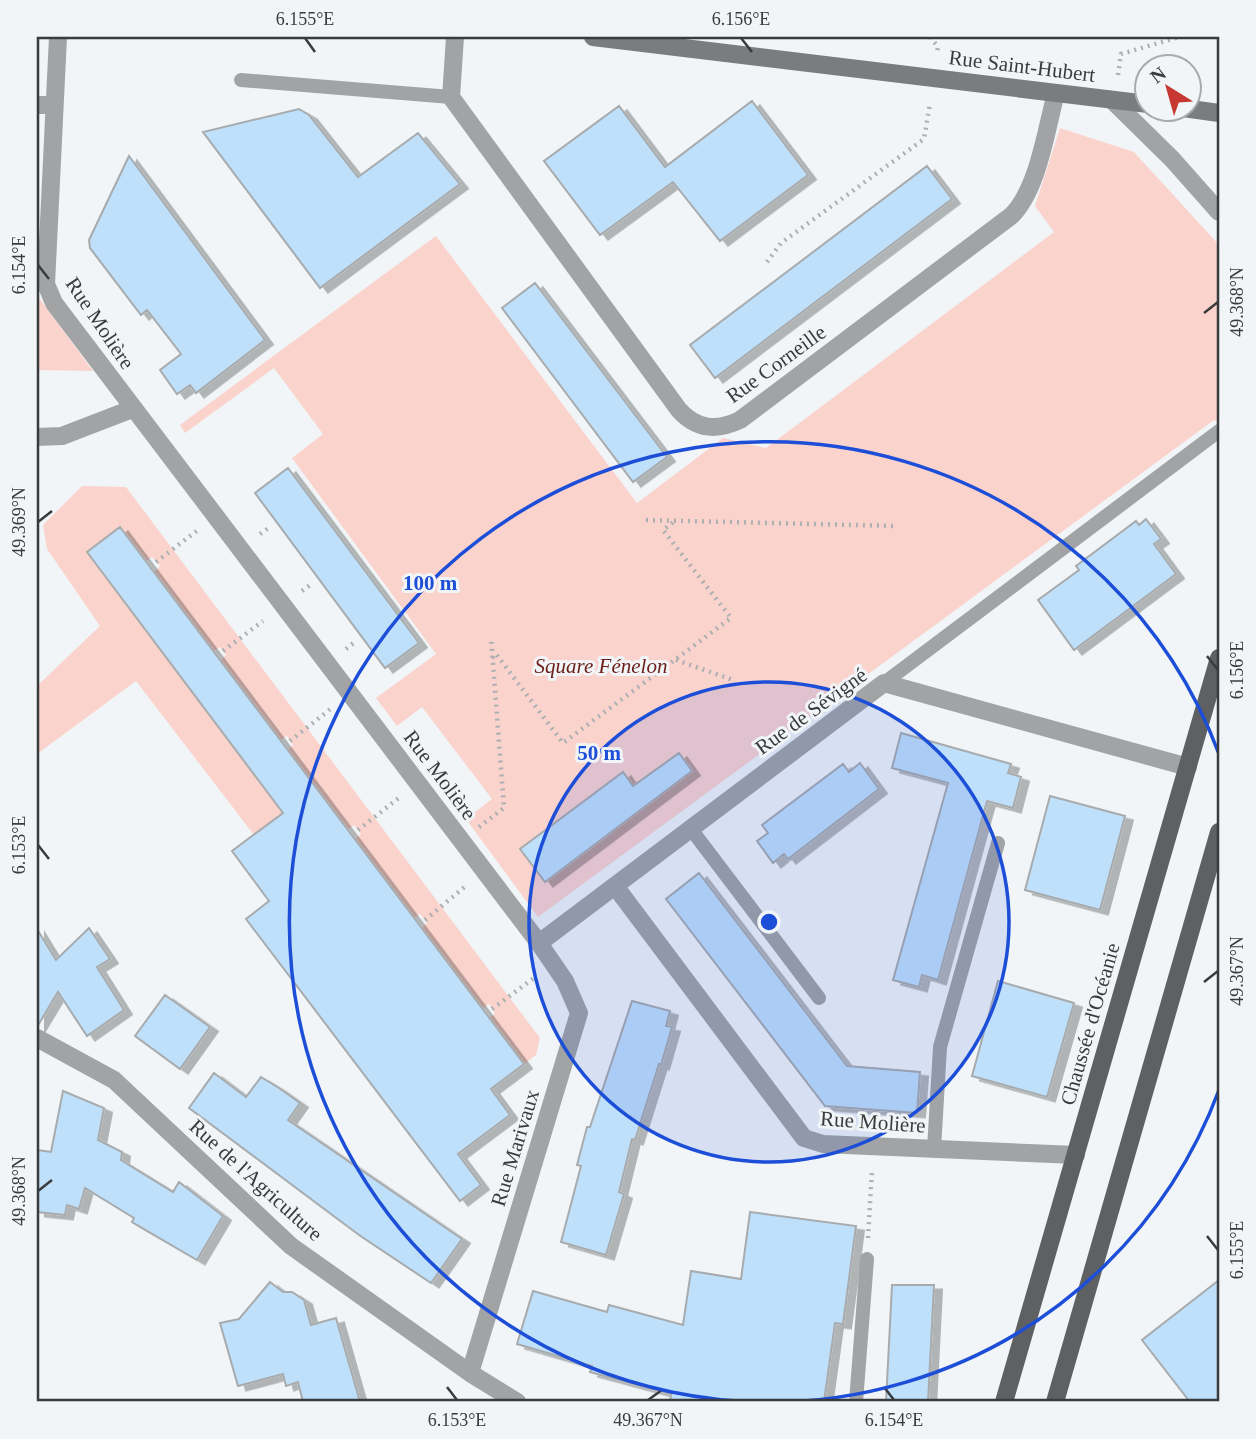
<svg xmlns="http://www.w3.org/2000/svg" width="1256" height="1439" font-family="'Times New Roman',serif">
<defs>
<filter id="shadow"><feDropShadow dx="8" dy="4.5" stdDeviation="0" flood-color="#0004"/></filter>
</defs>
<rect width="100%" height="100%" fill="#f1f5f7"/>
<path fill="#fbd3cd" d="M1060,128L1134,152L1219,245V423L1214,420L538,917L466,819L492,799L422,707L397,726L376,698L436,654L292,458L323,434L274,368L185,433L180,425L436,236L637,503L723,438L766,448L1054,232L1035,206Z
M37,293V295L93,371L37,370Z
M82,486L126,487L540,1038L536,1055L524,1064L489,1018L495,1014L489,1004L482,1009L422,928L427,923L420,914L414,918L355,839L361,834L354,825L348,829L287,750L293,745L287,736L280,740L221,660L226,655L220,647L214,651L154,572L160,566L152,557L146,561L120,527L87,552L283,813L254,835L136,681L37,754V686L100,626L47,549L43,525Z"/>
<path fill="#bfe0fa" stroke="#a8abad" stroke-width="2" filter="url(#shadow)" d="M752,101L808,175L720,241L673,182L600,235L544,161L619,106L665,167Z
M299,109L309,115L358,177L418,133L460,184L320,288L203,132Z
M129,156L265,340L196,393L190,385L177,394L160,370L181,354L147,310L141,315L90,248L89,240Z
M927,166L952,199L715,378L690,345Z
M535,283L667,457L633,482L502,308Z
M288,468L419,643L385,668L255,493Z
M1146,519L1161,539L1154,544L1176,574L1074,650L1038,600L1079,570L1076,566L1136,521L1139,525Z
M120,527L524,1064L491,1089L510,1115L458,1154L481,1185L460,1201L246,919L269,901L232,851L283,813L87,552Z
M901,733L1011,764L1008,773L1021,777L1013,808L987,801L938,980L922,975L919,987L893,980L948,783L892,768Z
M679,753L692,771L545,882L520,849L623,772L633,786Z
M860,763L879,789L788,859L784,854L773,863L757,841L768,833L762,825L843,764L849,772Z
M1050,796L1125,816L1100,910L1025,890Z
M699,873L847,1066L920,1072L917,1113L825,1106L666,899Z
M89,928L110,959L97,967L124,1010L87,1036L58,992L37,1027V929L56,960Z
M998,981L1074,1003L1047,1097L972,1076Z
M165,995L210,1027L180,1069L135,1036Z
M632,1001L670,1011L666,1026L672,1027L661,1065L659,1064L635,1140L632,1139L619,1192L624,1194L606,1255L561,1242L581,1166L577,1165L587,1127H590Z
M214,1073L246,1097L261,1077L279,1088L300,1103L288,1120L462,1239L431,1283L359,1235L189,1108Z
M63,1091L104,1108L98,1140L122,1152L121,1160L173,1192L179,1182L223,1216L197,1260L132,1222L134,1218L85,1188L79,1209L67,1205L65,1215L37,1212V1150L51,1152Z
M750,1212L856,1226L843,1324L835,1323L824,1402H670L671,1394L590,1372L592,1366L517,1344L533,1291L607,1312L609,1305L683,1325L691,1271L741,1279Z
M1219,1280V1402H1190L1142,1340Z
M270,1282L283,1292H292L304,1300L311,1325L336,1318L360,1402H303L298,1382L286,1386L283,1374L238,1386L220,1323L239,1319Z
M892,1285H934L928,1402H886Z"/>
<g fill="none" stroke-linecap="round" stroke-linejoin="round">
<path stroke="#adb0b1" stroke-width="4.5" stroke-dasharray="2 5" stroke-linecap="butt" d="M930,37L938,47L937,53
M1118,75L1121,54L1179,37
M767,262L781,243L924,139L930,103
M646,520L896,526
M260,534L270,527
M156,562L198,530
M302,591L313,583
M346,649L356,641
M223,651L263,621
M492,658L496,654L563,743L731,618L663,530L675,521
M676,660L733,680
M290,741L333,707
M479,827L504,808L491,637
M358,830L400,797
M425,920L467,885
M492,1009L534,978
M868,1238L872,1170"/>
<path stroke="#a1a3a4" stroke-width="14" d="M241,80L451,97
M884,683L1219,431
M691,829L819,998
M934,1149L940,1047L998,843
M856,1402L867,1259"/>
<path stroke="#a1a3a4" stroke-width="18" d="M58,37L46,284L54,303L539,943L565,981L579,1013L470,1373
M455,37L451,97L679,410C697,430 717,431 740,420L1011,216C1038,190 1046,130 1056,93
M1112,100L1172,159L1219,212
M37,105H54
M37,437L62,436L132,409
M615,886L804,1138L823,1144L1076,1155
M539,943L884,683L1188,767
M37,1038L114,1080L291,1246L470,1373L517,1402"/>
<path stroke="#7a7c7d" stroke-width="18" d="M593,37L1148,104
M1183,108L1219,113"/>
<path stroke="#5e6062" stroke-width="18" d="M1004,1402L1219,658
M1055,1402L1219,832"/>
</g>
<path fill="none" stroke="#3a3b3c" stroke-width="2.5" d="M305,38L315,52M741,38L752,52M38,265L49,279M1204,313L1218,302M38,522L52,511M1207,656L1218,670M38,845L49,859M1204,982L1218,971M38,1191L52,1180M1207,1236L1218,1250M447,1387L457,1400M884,1387L894,1400M648,1400L662,1390"/>
<circle cx="769" cy="922" r="240" fill="#1d4ed8" fill-opacity=".12"/>
<g fill="none" stroke="#1d4ed8" stroke-width="3.5">
<circle cx="769" cy="922" r="240"/>
<path d="M1219 1090A480 480 0 1 1 1219 754"/>
</g>
<g text-anchor="middle" stroke-width="6" stroke-linejoin="round" paint-order="stroke">
<g font-size="21" fill="#3a3b3c" stroke="#f1f5f7">
<text transform="translate(1022 66) rotate(7)" y="7">Rue Saint-Hubert</text>
<text transform="translate(100 323) rotate(56)" y="7">Rue Molière</text>
<text transform="translate(776 364) rotate(-36)" y="7">Rue Corneille</text>
<text transform="translate(811 711) rotate(-36)" y="7">Rue de Sévigné</text>
<text transform="translate(440 775) rotate(53)" y="7">Rue Molière</text>
<text transform="translate(1090 1024) rotate(-74)" y="7">Chaussée d'Océanie</text>
<text transform="translate(873 1122) rotate(4)" y="7">Rue Molière</text>
<text transform="translate(515 1148) rotate(-73)" y="7">Rue Marivaux</text>
<text transform="translate(256 1180) rotate(42)" y="7">Rue de l'Agriculture</text>
</g>
<g font-size="21" font-style="italic" fill="#6d1e19" stroke="#f1f5f7">
<text x="601" y="673">Square Fénelon</text>
</g>
</g>
<circle cx="769" cy="922" r="10" fill="#1d4ed8" stroke="#f1f5f7" stroke-width="3.5"/>
<g font-size="21" text-anchor="middle" font-weight="bold" fill="#1d4ed8" stroke="#f1f5f7" stroke-width="6" stroke-linejoin="round" paint-order="stroke">
<text x="430" y="590">100 m</text>
<text x="599" y="760">50 m</text>
</g>
<rect width="1256" height="1439" fill="none" stroke="#f1f5f7" stroke-width="77"/>
<g transform="translate(1168 88) rotate(323)"><circle r="33" fill="#f1f5f7" stroke="#a8abac" stroke-width="2"/>
<path d="M0-5L12 26L0 18L-12 26Z" fill="#c63831"/>
<text y="-10" font-size="19" font-weight="bold" text-anchor="middle" fill="#3a3b3c">N</text>
</g>
<rect x="38" y="38" width="1180" height="1362" fill="none" stroke="#3a3b3c" stroke-width="2.5"/>
<g font-size="18" text-anchor="middle" fill="#3a3b3c">
<text x="305" y="25">6.155°E</text>
<text x="741" y="25">6.156°E</text>
<text transform="translate(19 265) rotate(-90)" y="6">6.154°E</text>
<text transform="translate(1237 302) rotate(-90)" y="6">49.368°N</text>
<text transform="translate(19 522) rotate(-90)" y="6">49.369°N</text>
<text transform="translate(1237 670) rotate(-90)" y="6">6.156°E</text>
<text transform="translate(19 845) rotate(-90)" y="6">6.153°E</text>
<text transform="translate(1237 971) rotate(-90)" y="6">49.367°N</text>
<text transform="translate(19 1191) rotate(-90)" y="6">49.368°N</text>
<text transform="translate(1237 1250) rotate(-90)" y="6">6.155°E</text>
<text x="457" y="1426">6.153°E</text>
<text x="648" y="1426">49.367°N</text>
<text x="894" y="1426">6.154°E</text>
</g>
</svg>
